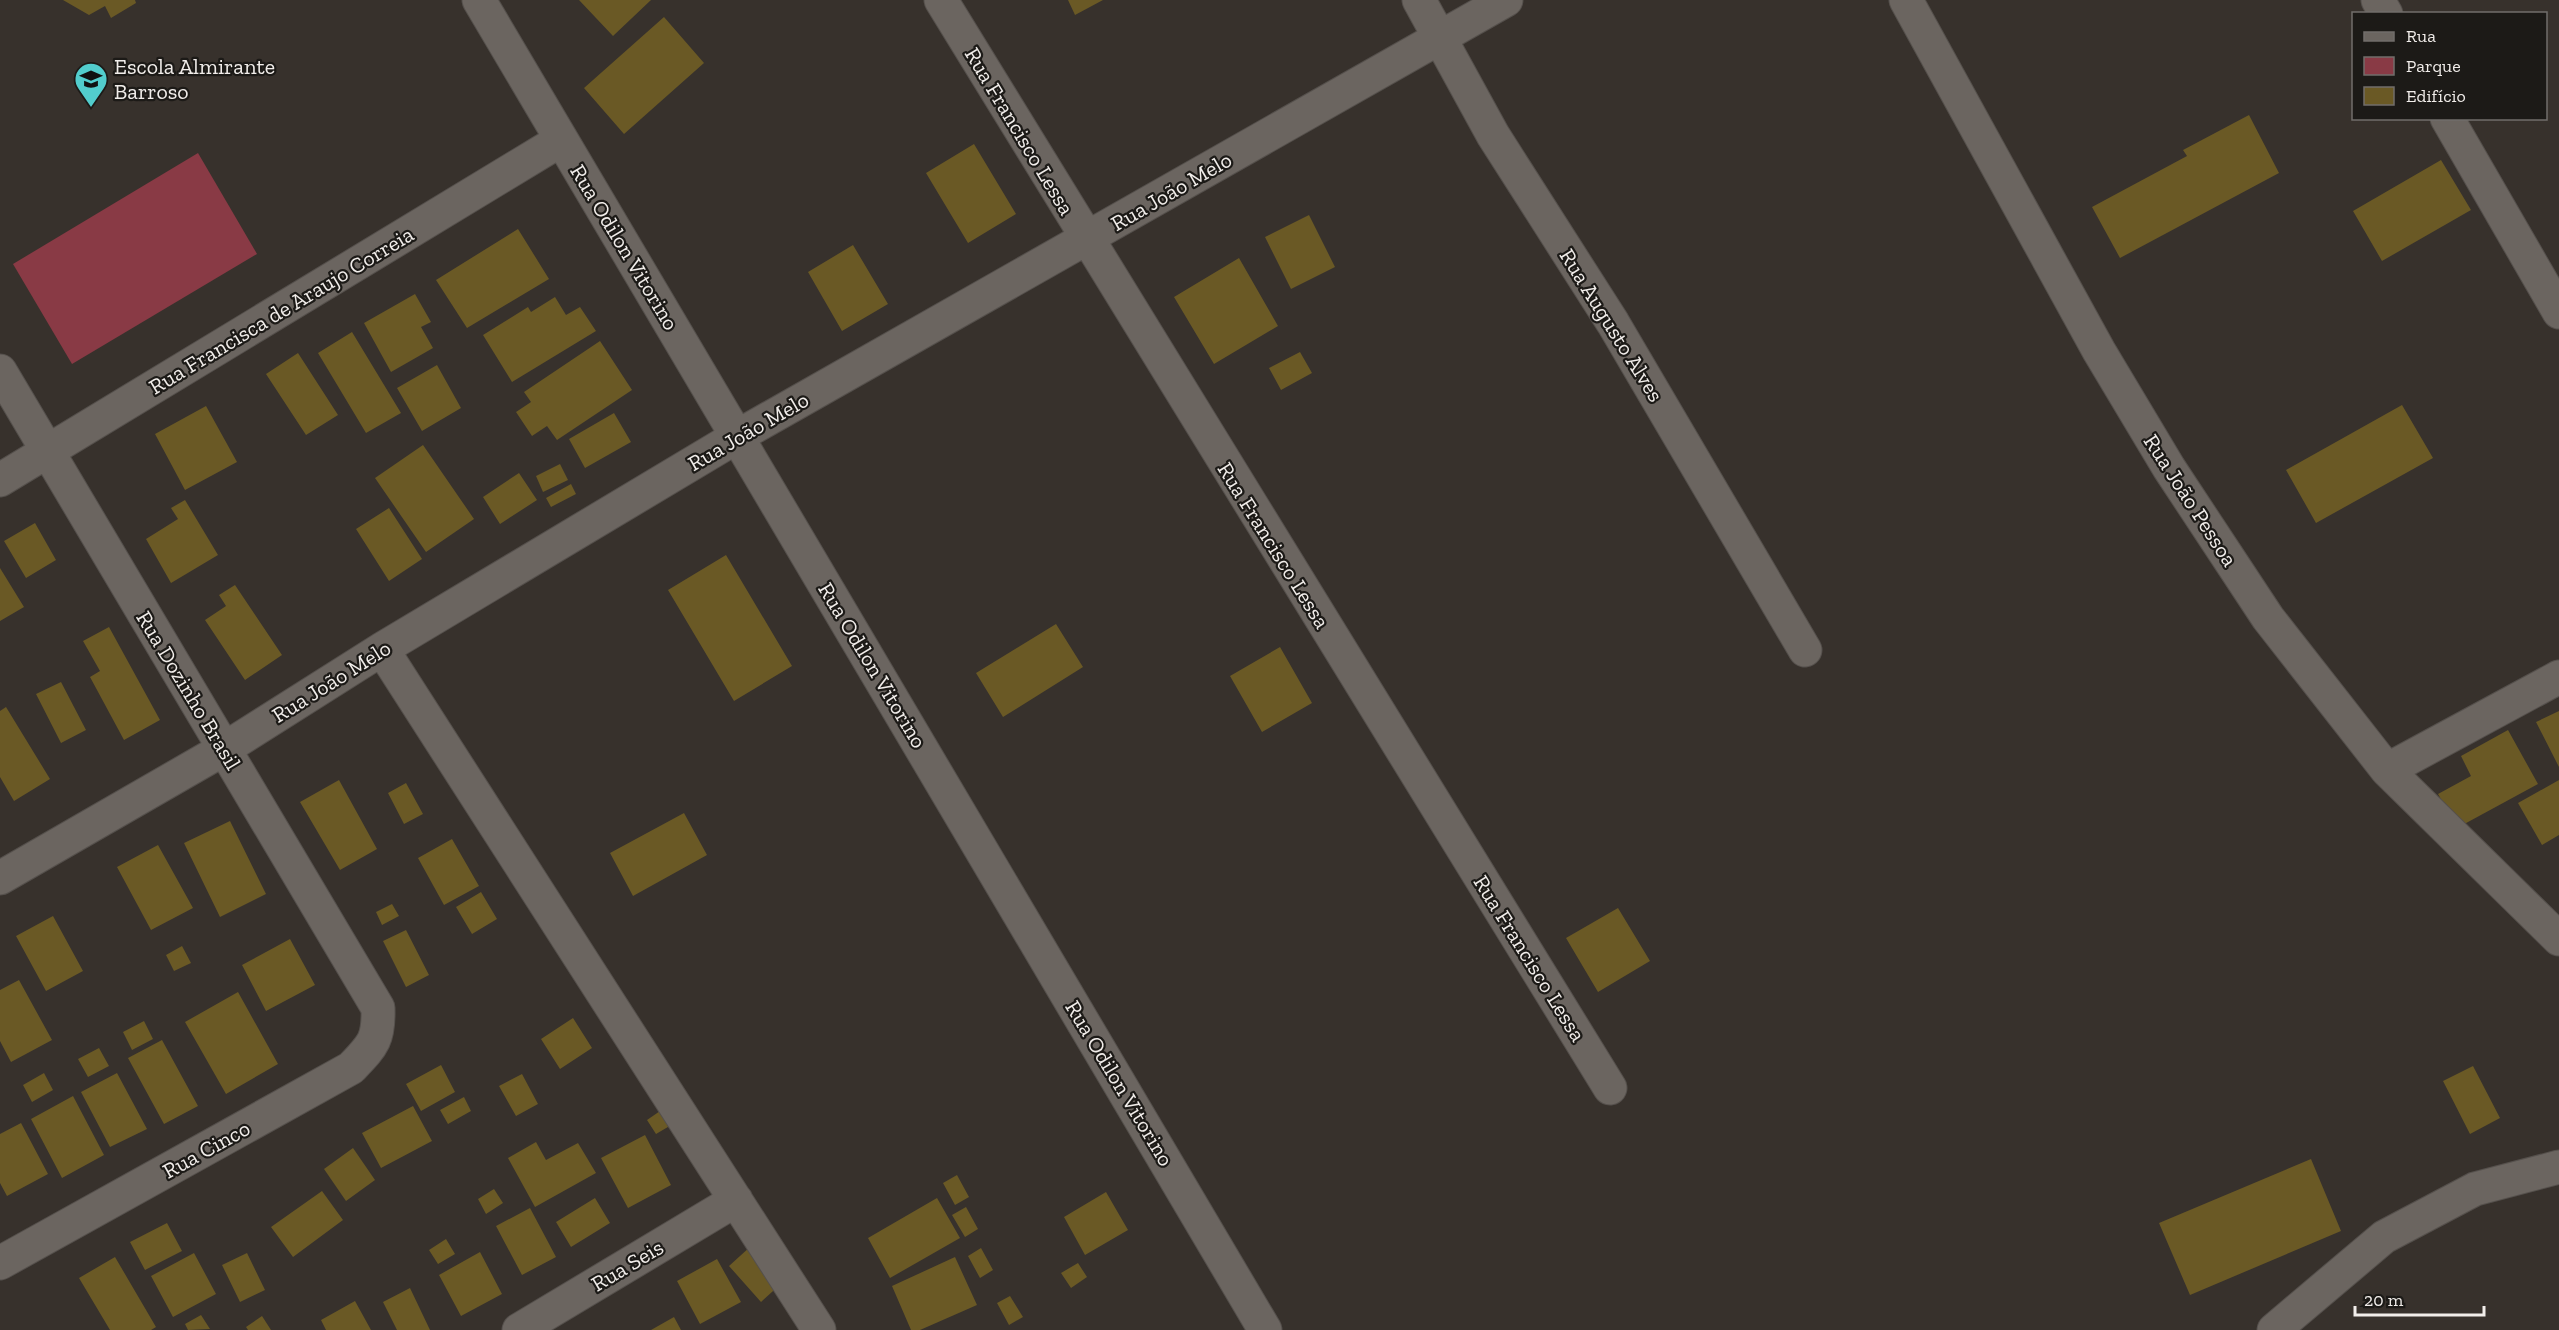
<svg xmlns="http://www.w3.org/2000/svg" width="2559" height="1330" font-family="'Zilla Slab',serif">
<rect width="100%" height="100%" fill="#37312c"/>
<path fill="#893a45" d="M198,153L257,254L72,364L13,264Z"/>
<path fill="#6a5925" d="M63,0H135L136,3L111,18L105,6L89,15Z
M579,0H651L613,36Z
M1068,0H1103L1075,15Z
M664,17L704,63L624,134L584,88Z
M2249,115L2279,173L2120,258L2092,207L2187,156L2183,150Z
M974,144L1016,214L968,243L926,173Z
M2441,160L2471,210L2382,261L2353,211Z
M1309,215L1335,267L1291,289L1265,237Z
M518,229L549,279L467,328L436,280Z
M853,245L888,304L842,331L808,272Z
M1239,258L1278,326L1214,364L1174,297Z
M415,294L431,322L421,327L433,348L391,372L364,323Z
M555,297L566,315L580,307L596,331L512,382L483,335L528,307L531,312Z
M352,332L401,413L366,433L318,353Z
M600,341L632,390L557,440L547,426L532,436L516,412L531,402L524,392Z
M1300,352L1312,373L1281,390L1269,368Z
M298,353L338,415L306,435L266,374Z
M437,365L461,408L422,431L397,388Z
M2402,405L2433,458L2316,523L2286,470Z
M206,406L237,462L185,490L155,434Z
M614,413L631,442L585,468L569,439Z
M423,445L474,519L426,552L375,478Z
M560,464L568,480L543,492L536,476Z
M519,473L537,500L500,524L483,497Z
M571,484L576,494L551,507L546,498Z
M185,500L218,555L171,583L146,539L178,519L171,508Z
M389,508L422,559L389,581L356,529Z
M35,523L56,560L26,578L4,541Z
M726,555L792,666L734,701L668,590Z
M0,568L24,607L0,621Z
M235,585L282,655L245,680L205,620L226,606L219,595Z
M1056,624L1083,667L1003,717L976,673Z
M109,627L160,720L124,740L90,677L100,671L83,641Z
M1280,647L1312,703L1262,732L1230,676Z
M61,682L86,730L61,743L36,694Z
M6,707L50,779L14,801L0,777V711Z
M2559,711V767L2536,722Z
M2508,730L2538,784L2457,828L2438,794L2471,776L2461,756Z
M339,780L377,849L340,870L300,802Z
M2559,780V835L2542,845L2518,803Z
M406,783L423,814L404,824L388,793Z
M684,813L707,855L633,896L610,853Z
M230,821L266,894L220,917L184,843Z
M452,839L479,886L444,905L418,858Z
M158,845L193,908L151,930L117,867Z
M481,892L497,919L472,934L456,907Z
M392,904L399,916L382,925L376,912Z
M1618,908L1650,961L1598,992L1566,938Z
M53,916L83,971L46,991L16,936Z
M406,930L429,975L406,987L383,941Z
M290,939L315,985L266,1011L242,965Z
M182,946L191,963L174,971L166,955Z
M19,980L52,1040L11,1062L0,1041V990Z
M238,992L278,1064L226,1094L185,1022Z
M573,1018L592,1048L560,1069L541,1039Z
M144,1021L153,1039L132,1050L123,1032Z
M162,1040L198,1106L164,1124L128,1058Z
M99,1048L109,1066L88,1077L78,1059Z
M441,1065L455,1092L421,1111L406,1084Z
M2473,1066L2500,1118L2470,1134L2443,1081Z
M44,1073L53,1090L32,1102L23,1085Z
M117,1073L147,1129L110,1147L81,1092Z
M522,1074L538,1104L516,1116L499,1086Z
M73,1096L104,1155L62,1178L31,1119Z
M464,1097L471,1111L448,1124L440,1110Z
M413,1106L432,1141L381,1168L362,1133Z
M663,1109L673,1124L656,1134L647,1120Z
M21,1123L48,1174L7,1196L0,1183V1134Z
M645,1135L671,1185L628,1208L601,1158Z
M536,1142L546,1160L578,1143L596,1173L535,1207L508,1158Z
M353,1148L375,1180L346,1201L324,1169Z
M2311,1159L2341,1231L2190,1295L2159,1223Z
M957,1175L969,1197L955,1205L943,1183Z
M494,1189L503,1203L486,1214L478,1199Z
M322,1191L343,1220L293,1257L271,1227Z
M1106,1192L1128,1230L1085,1255L1064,1217Z
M595,1198L610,1223L571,1247L556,1222Z
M937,1198L960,1238L890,1278L868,1238Z
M966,1207L978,1229L965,1237L952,1215Z
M530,1208L556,1257L522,1275L496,1226Z
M167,1223L182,1251L145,1270L130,1242Z
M446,1239L455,1254L438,1264L429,1250Z
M751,1246L783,1282L761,1302L729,1266Z
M981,1248L993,1270L980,1278L968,1256Z
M480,1252L502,1294L461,1316L439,1275Z
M194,1253L216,1294L173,1317L151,1276Z
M247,1253L265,1290L240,1302L222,1265Z
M115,1257L156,1327L151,1330H110L79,1278Z
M955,1257L977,1305L920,1330H911L892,1286Z
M717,1259L741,1302L700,1324L677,1281Z
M1078,1263L1087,1277L1071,1288L1061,1273Z
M410,1288L430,1330H397L383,1302Z
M1010,1296L1023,1317L1009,1325L997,1303Z
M355,1301L371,1330H326L321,1320Z
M201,1315L210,1329L188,1330L185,1324Z
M262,1316L271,1330H248L246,1327Z
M674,1317L681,1330H651Z"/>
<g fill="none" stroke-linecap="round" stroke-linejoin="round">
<defs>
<path id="minor" d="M479,0L1265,1330
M941,0L1610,1088
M1419,0L1493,135L1613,323L1805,650
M1906,0L2099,351L2169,468L2268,618L2387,770L2559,939
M2378,0L2386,14
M2447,118L2559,312
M0,371L378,1008C379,1040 373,1045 351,1068L0,1263
M0,480L561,140
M382,649L819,1330
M2387,770L2559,677
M0,878L224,749L382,649L738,436L1506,0
M519,1330L736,1200
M2274,1330L2384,1237L2475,1189L2559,1167"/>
</defs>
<use href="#minor" stroke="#55504c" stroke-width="35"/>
<use href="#minor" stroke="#6b6560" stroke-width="33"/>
</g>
<defs>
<symbol id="school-pin" viewBox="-11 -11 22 30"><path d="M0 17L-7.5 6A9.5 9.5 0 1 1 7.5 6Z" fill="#52cdcd" stroke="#1c1a17"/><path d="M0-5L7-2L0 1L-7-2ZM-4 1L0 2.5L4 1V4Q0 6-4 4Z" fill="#111"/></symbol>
</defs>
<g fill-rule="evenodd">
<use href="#school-pin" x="72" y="60" width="38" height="52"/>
</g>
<g text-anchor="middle" stroke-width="4.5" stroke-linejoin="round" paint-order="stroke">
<g font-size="22" fill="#f1edea" stroke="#1c1a17" text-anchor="start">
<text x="114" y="74">Escola Almirante<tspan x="114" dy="25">Barroso</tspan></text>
</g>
<g font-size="22" fill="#f1edea" stroke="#1c1a17">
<text transform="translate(1020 131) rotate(59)" y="8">Rua Francisco Lessa</text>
<text transform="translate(1171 191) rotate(-30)" y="8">Rua João Melo</text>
<text transform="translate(625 247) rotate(59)" y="8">Rua Odilon Vitorino</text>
<text transform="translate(281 310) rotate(-31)" y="8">Rua Francisca de Araujo Correia</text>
<text transform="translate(1612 325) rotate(58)" y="8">Rua Augusto Alves</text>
<text transform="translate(748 431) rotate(-30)" y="8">Rua João Melo</text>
<text transform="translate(2191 500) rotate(57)" y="8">Rua João Pessoa</text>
<text transform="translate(1274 545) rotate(58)" y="8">Rua Francisco Lessa</text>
<text transform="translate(873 665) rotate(59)" y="8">Rua Odilon Vitorino</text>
<text transform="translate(331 681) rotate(-32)" y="8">Rua João Melo</text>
<text transform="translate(189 690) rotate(59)" y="8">Rua Dozinho Brasil</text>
<text transform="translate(1530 958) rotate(58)" y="8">Rua Francisco Lessa</text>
<text transform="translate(1120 1083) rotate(59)" y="8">Rua Odilon Vitorino</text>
<text transform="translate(206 1149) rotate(-29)" y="8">Rua Cinco</text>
<text transform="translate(627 1265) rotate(-31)" y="8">Rua Seis</text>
</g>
</g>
<rect x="2352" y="12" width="195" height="108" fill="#1c1a17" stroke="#716e6b" stroke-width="1.5"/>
<rect x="2364" y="32" width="30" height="9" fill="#6b6560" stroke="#716e6b" stroke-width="1.5"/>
<text x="2406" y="42" font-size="18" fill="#f1edea">Rua</text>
<rect x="2364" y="57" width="30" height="18" fill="#893a45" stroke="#716e6b" stroke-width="1.5"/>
<text x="2406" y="72" font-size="18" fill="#f1edea">Parque</text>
<rect x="2364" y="87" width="30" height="18" fill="#6a5925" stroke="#716e6b" stroke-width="1.5"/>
<text x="2406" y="102" font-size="18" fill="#f1edea">Edifício</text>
<path d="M2355 1306v9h129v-9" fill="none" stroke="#f1edea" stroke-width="3"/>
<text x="2364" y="1306" font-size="18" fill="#f1edea" stroke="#1c1a17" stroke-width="4.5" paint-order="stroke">20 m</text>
</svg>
